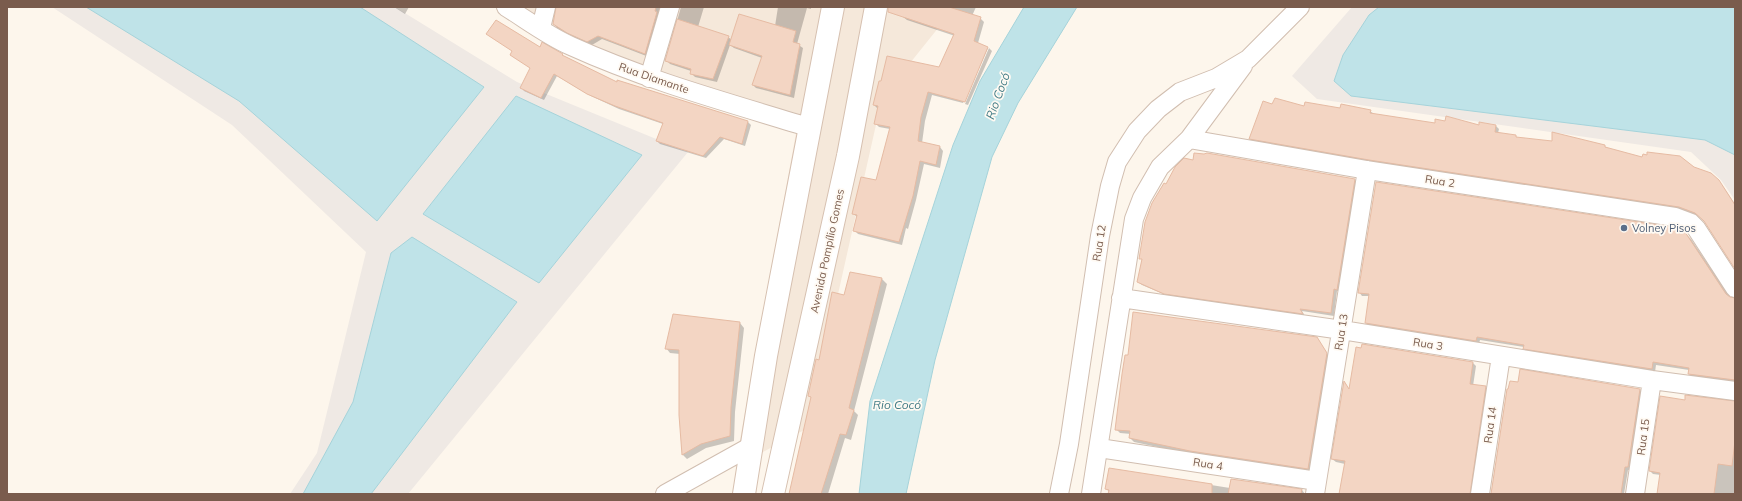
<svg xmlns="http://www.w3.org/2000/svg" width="1742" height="501" font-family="Mulish,sans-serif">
<rect width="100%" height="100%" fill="#fdf6ec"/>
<path fill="#f5e8da" d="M508,7H955L882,98L808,428L735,467L799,117L565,42Z"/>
<path fill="#efe9e4" d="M52,7H395L517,82L688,152L408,494H290L317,453L366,252L232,125Z
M1352,7H1735V200L1721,180L1691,152L1317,99L1292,76Z"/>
<path fill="#bfe3e8" stroke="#a5d3da" d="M86,7H360L484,87L377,221L239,101Z
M1024,7H1077L1018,103L992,157L935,360L906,494H859L870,401L953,145L980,81Z
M1379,7H1735V155L1705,140L1351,96L1334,81L1343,55L1369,15Z
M516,96L642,155L539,283L423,214Z
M412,237L517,302L371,494H303L353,402L391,253Z"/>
<path fill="#0003" d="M394,7H409L405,14Z
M558,7H663L649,57L602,39L592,45L557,28L554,24Z
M681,7H704L698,27L728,37L732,40L775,26L778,7H811V9L807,8L797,44L803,48L794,98L756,88L753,85L762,58L734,48L730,45L717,82L695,77L691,73V71L670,64L666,60Z
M906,7H976L972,16L980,18L984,22L978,43L988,48L963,103L932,95L925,121L922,143L940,147L943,151L940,168L924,164L916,200L908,229L906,228L902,245L858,234L854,230L857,217L854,214L877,181L890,129L879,127L875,123L878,109L874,105L888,57L940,69L955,36L907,20L903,17Z
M542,44L565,57L617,83L618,81L748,122L751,125L745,146L724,139L706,158L660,144L657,141L663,124L619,109L591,96L557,76L544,100L524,91L522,88L531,68L511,55L540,48Z
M989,48L992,51L968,105L965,104Z
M1273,106L1370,111L1374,114L1436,124L1496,126L1499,129L1498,133L1516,136L1517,138L1604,146L1607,148L1643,158L1693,168L1722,185L1735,204V269L1706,223L1699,216L1681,210L1373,163L1253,142L1250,139Z
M1355,180L1358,183L1340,292L1337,291L1334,316L1302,311L1305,316L1168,296L1142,285L1138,282L1142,260L1141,258Z
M1685,233L1691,239L1731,298L1735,299V384L1692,377L1689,374V370L1656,365L1655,372L1527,352L1524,347L1480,340L1479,344L1369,326L1366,323L1369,296H1362L1359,292Z
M882,279L887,284L854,411L858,415L851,440L845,438L828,494H791L812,398L809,396L820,362L845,296Z
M740,323L744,328L735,412L734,441L706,448L687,459L682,454L680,354L670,353L666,348Z
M1317,338L1330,358L1312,472L1195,455L1134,442L1130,438L1131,434L1120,433L1116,429L1129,357Z
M1473,363L1476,366L1473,386L1485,387L1489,391L1475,482L1466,480L1464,494H1340L1345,464L1336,462L1332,459L1349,390Z
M1640,390L1643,393L1631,470H1628L1624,494H1500Z
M1685,401L1735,402V494H1658L1661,475L1653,474L1650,471Z
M1110,469L1230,488L1302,490L1305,494H1109L1110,492L1106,489Z"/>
<path fill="#f3d5c3" stroke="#e6bba3" d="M556,7H656L655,11L657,12L645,54L598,36L587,42L567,33L553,24Z
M888,7H949L981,17L974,41L988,47L965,102L928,92L921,117L918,141L940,146L936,165L920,161L913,196L899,242L853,231L857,215L852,214L861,177L876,180L890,127L874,124L878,106L873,105L879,81H881L887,56L939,67L954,34L888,12Z
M739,14L796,31L793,42L800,44L790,95L752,85L762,56L729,45Z
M677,19L729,36L713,79L690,74L691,69L665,61Z
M496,20L540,47L542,42L563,54L562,55L617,82V80L748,121L742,144L720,137L703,156L656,141L663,123L615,106L587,94L554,74L541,98L520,88L530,68L510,55L512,51L486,34Z
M1275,98L1304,106L1305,102L1340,108L1341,104L1371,110L1370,113L1435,123V119L1445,121L1446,116L1479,125V122L1496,125L1495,132L1516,135V137L1552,141V132L1605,145V147L1642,157L1643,154L1647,155V152L1680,156L1694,167L1711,173L1719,180L1735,205V269L1704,221L1695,213L1679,207L1369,160L1249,139L1263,101L1272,104Z
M1194,153L1204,154L1207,153L1355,179L1337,290L1334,289L1331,313L1300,309L1303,314L1164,294L1137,282L1142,259H1139L1145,222L1152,203L1164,183L1166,184L1175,167L1184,158L1193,160Z
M1376,182L1672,227L1685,232L1726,294L1730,297L1735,298V380L1688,374L1689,368L1653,362L1652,369L1523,349L1524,345L1477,337L1476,341L1365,323L1369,294L1358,293Z
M850,272L882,278L849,408L854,410L846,435L840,434L821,494H789L811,397L808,396L816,359L819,360L832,292L844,295Z
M1133,312L1317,337L1327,353L1308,469L1190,451L1129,438L1130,431L1115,430L1122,374L1125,355H1128Z
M673,314L740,322L731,407L730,436L701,444L682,455L679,415V350L665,349Z
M1362,344L1473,362L1470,384L1486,386L1470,494H1339L1345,461L1331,459L1344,381L1349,389L1356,347L1361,348Z
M1520,369L1640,389L1628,467H1625L1621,494H1491L1507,389H1508L1510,381L1518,382Z
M1685,395L1735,401V441L1732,466L1718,464L1714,494H1657L1660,473L1649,471L1660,396L1685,400Z
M1109,468L1212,484V494H1108L1109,490L1105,489Z
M1231,479L1302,489L1301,494H1228Z"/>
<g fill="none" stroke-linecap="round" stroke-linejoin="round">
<defs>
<path id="minor" d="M506,7C527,20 548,36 571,46C648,81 730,103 811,128
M541,28L546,7
M649,78L670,7
M1189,139L1367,170L1675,217L1691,223L1696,228L1735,288
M1121,298L1342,330L1652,380L1735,391
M1099,448L1317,481
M665,494L753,445
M1059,494L1069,444L1100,236L1110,186L1117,162L1137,131L1158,109L1180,92L1216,78L1248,59L1300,7
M1091,494L1134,219L1142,198L1160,167L1189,139L1243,66
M1315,494L1367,170
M1480,494L1501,356
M1635,494L1652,380"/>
<path id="secondary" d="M744,494L766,356L833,7
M773,494L848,156L876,7"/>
</defs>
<use href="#minor" stroke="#d1beb0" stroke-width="20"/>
<use href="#secondary" stroke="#d6c0b0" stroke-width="24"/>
<use href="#minor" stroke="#fff" stroke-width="18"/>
<use href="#secondary" stroke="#fff" stroke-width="22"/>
</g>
<circle fill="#5c6f8a" stroke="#fffaf3" stroke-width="1.5" cx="1624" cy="228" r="4"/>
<g text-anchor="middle" stroke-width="3.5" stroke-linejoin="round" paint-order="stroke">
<g font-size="11" fill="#7a5c4d" stroke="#fffaf3">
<text transform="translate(654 78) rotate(19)" y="4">Rua Diamante</text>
<text transform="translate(1440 181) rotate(9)" y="4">Rua 2</text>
<text transform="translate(1099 243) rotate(-81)" y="4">Rua 12</text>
<text transform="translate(827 251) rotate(-78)" y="4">Avenida Pompílio Gomes</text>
<text transform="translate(1341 332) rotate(-81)" y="4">Rua 13</text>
<text transform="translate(1428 344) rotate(9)" y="4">Rua 3</text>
<text transform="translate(1490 425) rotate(-82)" y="4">Rua 14</text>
<text transform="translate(1643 437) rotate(-82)" y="4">Rua 15</text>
<text transform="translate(1208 464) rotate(9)" y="4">Rua 4</text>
</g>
<g font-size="11" fill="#4e5e75" stroke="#fffaf3" text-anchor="start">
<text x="1632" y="232">Volney Pisos</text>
</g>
<g font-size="12" font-style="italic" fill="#437c86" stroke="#fffaf3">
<text transform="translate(998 96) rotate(-70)" y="4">Rio Cocó</text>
<text x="897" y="409">Rio Cocó</text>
</g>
</g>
<rect width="1742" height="501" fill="none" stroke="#7a5c4d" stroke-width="16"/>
</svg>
